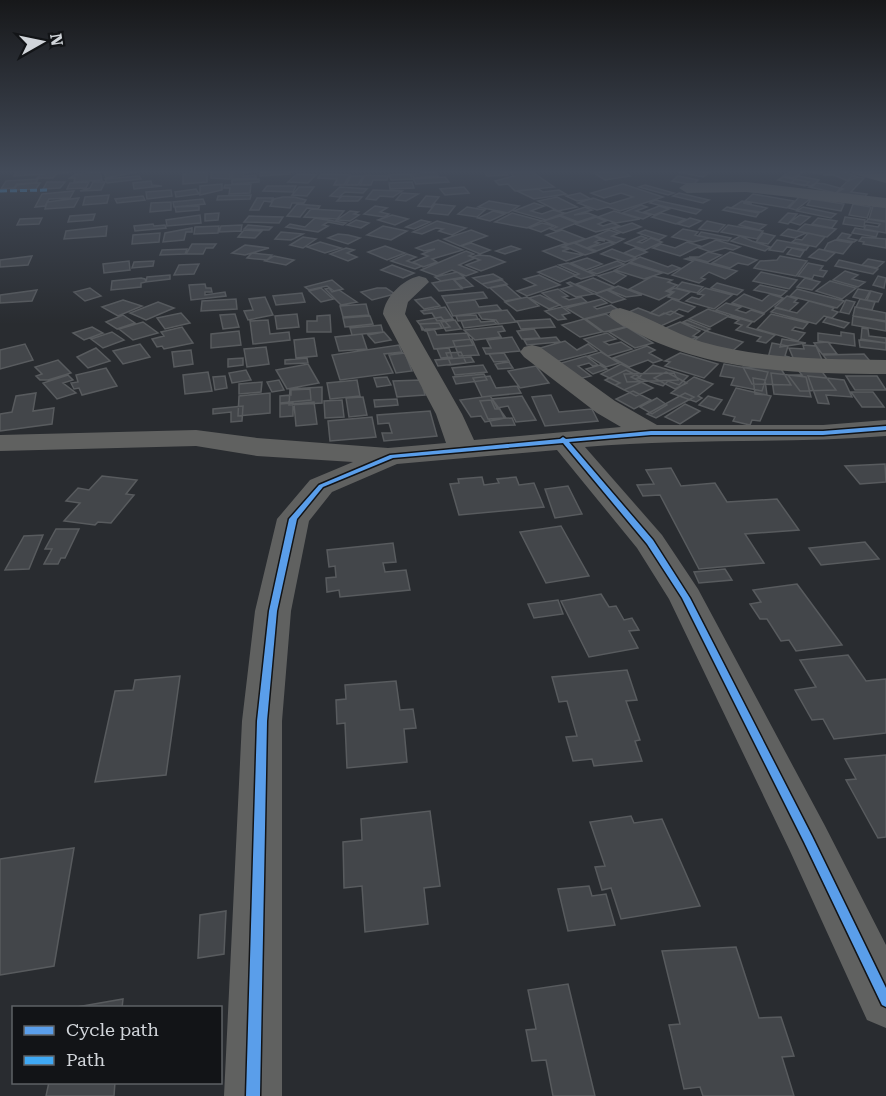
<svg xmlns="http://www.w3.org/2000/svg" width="886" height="1096" font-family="'Roboto Serif',serif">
<rect width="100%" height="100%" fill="#292c30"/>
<path fill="#43464a" stroke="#585b5e" stroke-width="1.5" d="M17,171H46L45,174L14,176Z
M43,171H76L56,174L53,178H37Z
M116,171H137L138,172L106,178L104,172Z
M230,171V179L211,178V172Z
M232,171H257L244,173L243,176L256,175V178L232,179Z
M290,171V174L260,176V172Z
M483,171H505L508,175L487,176Z
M531,171L554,187L515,191L508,184L499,185L495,181L514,176L509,172Z
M622,171L630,176L605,180L594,173Z
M696,171L709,173L703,177L678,172Z
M791,171H826L820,174L805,171L793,178L783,176Z
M832,171H842L858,177L848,181L834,175H823Z
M100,172L102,180L74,182L75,178H70L76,174Z
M207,172V182L183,184V174Z
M435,172L438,176L414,178L411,174Z
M297,174L316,175L308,183L288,182Z
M321,174L350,175L344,185H334L337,179L318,178Z
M410,174L412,179L391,180L389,175Z
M365,175L388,176L387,180H373L371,185H360Z
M139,176L141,179L107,183L105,179Z
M351,176H363L358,185H346Z
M678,176L698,180L693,185L672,181Z
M798,176L819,180L813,186L791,183Z
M852,176L864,178L851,192L867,194L863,199L835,194Z
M445,177L449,182L416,184L413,179Z
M783,177L809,182L805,186L778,180Z
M38,179L36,183L17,184L14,188L1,189L6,181Z
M259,179V182L232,184V180Z
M151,181L152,185L162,186L134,189L133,183Z
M47,182H65L60,188L43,189Z
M89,182L86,188L67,189L70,183Z
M93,182H105L101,190L80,191L90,188Z
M412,182L414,188L390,189L389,183Z
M34,183H40L36,189L14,190L17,185Z
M816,183L825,184L843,189L836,193L809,187Z
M222,184V190L200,195V186Z
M251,184L250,193L229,194L230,188H224L225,185Z
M623,184L663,197L620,211L608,207L597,210L578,203L593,198L610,204L633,197L621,193L604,198L591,193Z
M645,185L674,193L668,195L639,187Z
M267,186H296L293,192L263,191Z
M299,187H314L307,196L292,195Z
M340,187L367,189L363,193L345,192L339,197L330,196Z
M464,187L469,193L445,195L440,189Z
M196,189L199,194L176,197L175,192Z
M538,189L543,192L559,190L566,194L534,199L517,191Z
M171,190L172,196L147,199L146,192Z
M373,190L402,191L393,197L380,196L376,200L366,199Z
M74,191L70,198L49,199L45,206L35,207L42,194Z
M402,193L418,194L406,201L396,200Z
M580,193L591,199L577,201L566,196Z
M679,193L709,200L703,203L673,196Z
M753,194L794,201L787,208L745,201Z
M109,195L107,203L83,205L85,197Z
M251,195L250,199L217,200L218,196Z
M143,196L145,200L117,203L115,199Z
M342,196L362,197L358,201H337Z
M426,196L439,197L431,207L418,206Z
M283,197H294L306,200L304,203H292L290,208L270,206L274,199Z
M557,197L577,207L558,211L538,201Z
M799,197L810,199L796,210L789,208Z
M79,198L74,207L45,209L47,202Z
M257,198H273L271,202L264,201L259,210H250Z
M203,199L205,204L174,207L173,202Z
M811,199L831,202L844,204L841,211L807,205Z
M655,200L701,210L696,214L650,203Z
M489,201L519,206L508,213L478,207Z
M742,201L752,203H743L767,208L761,212L731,208Z
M171,202V210L150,212L151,203Z
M534,203L544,206L531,211L542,214L553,210L564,213L546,220L514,211Z
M297,204L320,206L318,209L307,208L300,217L287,216Z
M435,204L455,206L448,215L428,213Z
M853,204L871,207L867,218L849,215Z
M641,205L647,207L636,211L651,215L643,219L622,213Z
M199,206V210L176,212L175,207Z
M375,206L387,208L380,212L389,214L384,217L364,214Z
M659,206L669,209L654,215L644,212Z
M873,206L886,207V221L869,219Z
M467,207L485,210L477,217L458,214Z
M585,207L592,210L574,215L588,213L596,216L578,222L560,215Z
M727,207L759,213L756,217L723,210Z
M803,207L836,214L831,218L797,211Z
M311,209L344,211L337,219L304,217Z
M350,211L358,212L354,214L359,215L350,221L337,220Z
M493,211L505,214L490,221L478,218Z
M614,211L640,219L616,223L598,217Z
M219,213L218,220L205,221V214Z
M512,213L542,221L527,228L495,222Z
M661,213L685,219L676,224L652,217Z
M788,213L797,214L788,224L779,222Z
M95,214L93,220L68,222L70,216Z
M200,215L201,223L167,226L166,220Z
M392,215L408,219L395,225L378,220Z
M800,215L810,217L800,225L790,222Z
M249,216L283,217L279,223L244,222Z
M560,216L577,223L556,231L551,229L557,227L543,221Z
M596,217L606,221L598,224L603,226L612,223L620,226L596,232L575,224Z
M845,217L865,220L864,227L843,224Z
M42,218L39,224L17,225L20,219Z
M315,218L346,223L343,225L328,222L323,225L328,226L318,232L286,227L290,224L305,227Z
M690,218L701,221L689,227L678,224Z
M818,218L837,221L832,228L812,224Z
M868,219L886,222V233L864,229L866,225L878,227L880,224L866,222Z
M356,220L369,223L361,228L347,225Z
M421,220L430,222L414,229L406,227Z
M437,221L466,228L452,235L439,231L443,229L436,228L422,234L413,232Z
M707,221L725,225L718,232L699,229Z
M745,221L766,225L759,230L739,225Z
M542,223L554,226L541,232L529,228Z
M632,223L641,227L623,233L613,229Z
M153,224L154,226L165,225L166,228L135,231L134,226Z
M805,224L811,225L836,229L827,237L797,231Z
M242,225L241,231L219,232L221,226Z
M248,225L272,227L269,230L244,229Z
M728,225L763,231L757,239L721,232Z
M107,226L106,236L64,239L66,231Z
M219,226L218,233L194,234L195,227Z
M383,226L407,231L391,240L367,235Z
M192,228V232H186L184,240L163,242L165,233Z
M855,228L878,232L876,237L852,233Z
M683,229L698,232L695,235L709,238L693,242L672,237Z
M788,229L806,233L795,238L781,235Z
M244,230L262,231L255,238L238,237Z
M471,230L487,236L460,246L444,239Z
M562,230L585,239L568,244L546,235Z
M609,230L619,233L612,236L624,239L616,243L595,236Z
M645,230L666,236L659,240L638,233Z
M281,232L303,234L291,240L275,239Z
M701,232L731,238L728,241L698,236Z
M160,233L159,242L132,244L133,235Z
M763,233L775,236L768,244L756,242Z
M808,233L825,237L816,247L792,242L796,239L802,240Z
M842,233L851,235L848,238L857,240L854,242L837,239Z
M338,234L348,235L360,238L348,244L328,238Z
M594,236L605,241L599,240L595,242L599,243L587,248L575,243Z
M641,236L647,238L638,242L642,243L651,238L662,242L645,250L625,243Z
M740,236L752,241L770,247L765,251L731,241Z
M303,237L316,239L303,248L290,245Z
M862,237L886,239V248L863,244L864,242L859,241Z
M438,240L463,250L432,259L437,262L423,267L413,262L428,256L422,254L435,249L424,251L416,248Z
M716,240L740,247L733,250L725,248L711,252L699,248Z
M777,240L809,246L806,250L787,247L783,252L769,250Z
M835,240L852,243L843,254L824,250L828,243Z
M320,242L341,248L325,253L307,247Z
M609,242L614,244L597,251L588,248Z
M687,242L700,246L680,256L653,248L661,244L675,248Z
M471,243L490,250L480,254L461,246Z
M574,243L595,252L585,255L564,246Z
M192,244H216L213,248H206L203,254H186Z
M564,244L567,245L562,247L569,249L562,251L583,255L566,261L543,251Z
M245,245L269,248L245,255L232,253Z
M385,246L405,253L387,260L368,252Z
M511,246L520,249L505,254L496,251Z
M346,248L354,250L347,253L357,257L348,261L330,254Z
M635,248L647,252L635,257L624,253Z
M792,248L804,251L800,257L787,254Z
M187,249L185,254L160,255L162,250Z
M612,249L636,258L625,262L601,254Z
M819,249L835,253L826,261L809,257Z
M466,251L474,254L469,256L475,258L459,265L477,272L466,276L452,270L437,276L421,270Z
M708,252L721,255L708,262L689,257H699Z
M730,252L757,260L748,265L738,263L730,268L712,263Z
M252,253L272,255L267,260L247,258Z
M407,254L416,257L407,261L422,266L415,269L391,261Z
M478,255L490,256L505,262L481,271L466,265L480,260L472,257Z
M32,256L28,265L0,267V260Z
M274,256L294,260L286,265L265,261Z
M780,256L807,261L796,276L754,268L760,261L777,260Z
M640,257L668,267L672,265L680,268L668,274L630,262Z
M587,258L602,264L586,270L571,263Z
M688,258L737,271L725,279L709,272L701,278L705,279L699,283L672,275L693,261L685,259Z
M868,259L884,262L877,268L862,265Z
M839,260L878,269L873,274L835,266Z
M129,261L130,270L104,273L103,264Z
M154,261L153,266L132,268L134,262Z
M617,261L624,264L597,274L589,271Z
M568,263L595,275L581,279L574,276L579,274L559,265Z
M629,263L662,273L644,279L615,270Z
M808,263L823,266L820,270L827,271L823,277L814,275L812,279L798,276Z
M199,264L194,274L174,275L179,265Z
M392,265L414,273L403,278L381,270Z
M556,266L576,275L560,282L538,272Z
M614,271L626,276L614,284L598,276Z
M845,271L858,275L852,279L865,282L858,287L833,280Z
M457,272L464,277L441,281L435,277Z
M761,272L797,280L789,289L753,281Z
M493,274L502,279L482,284L473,278Z
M170,275V279L146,282L147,277Z
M539,275L560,285L527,296L517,291L536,285L524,279Z
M653,276L672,280L668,282L677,285L666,291L672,293L659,300L629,289Z
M878,276L886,278L884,288L873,285Z
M141,278L145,279L146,282L141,283V287L111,290L112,281Z
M464,278L473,286L463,288L454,280Z
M593,278L614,287L597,293L576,284Z
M805,278L820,282L812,290L797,287Z
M453,279L462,289L439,291L432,283Z
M332,280L343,289L334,291L327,286L309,290L305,287Z
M502,280L507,284L488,288L482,284Z
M830,281L856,288L842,299L816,291Z
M570,282L594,294L576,297L561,289L572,286L567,283Z
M682,282L703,287L697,293L676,288Z
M717,283L743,290L737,295L711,288Z
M205,284L206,288H211L212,292H205V295L225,292L226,296L191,300L189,285Z
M506,285L521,298L505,301L490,288Z
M760,285L787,291L781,296L754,290Z
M618,286L642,295L626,297L609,290Z
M90,288L101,296L85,301L74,292Z
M321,288L333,299L321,302L309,291Z
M329,288L332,292L339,290L357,302L341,305L325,289Z
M377,288H386L395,294L372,300L361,292Z
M674,288L690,292L679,300L668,297L674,292L669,291Z
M705,288L732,295L714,309L686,301L692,297L699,299L704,295L698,294Z
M558,289L568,296L563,297L569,300L581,297L587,302L563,307L542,293Z
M797,289L844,301L837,308L790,296Z
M858,289L870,291L865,300L853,297Z
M37,290L32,301L0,303V295Z
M607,290L625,299L612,303L595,294Z
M871,291L882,294L878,302L867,300Z
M483,292L487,298L446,303L442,296Z
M302,293L305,302L276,305L273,296Z
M744,294L762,301L770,294L783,298L764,313L732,303Z
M540,295L560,305L549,309L529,298Z
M787,296L797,299L794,302L798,303L789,311L775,307Z
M265,297L273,315L248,320L244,311L253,310L249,299Z
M431,297L440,306L424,309L415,300Z
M527,297L539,306L517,311L505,302Z
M236,299L237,309L201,311L202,301Z
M601,299L607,303L594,307L597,309L611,305L619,310L584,319L566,308Z
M672,299L695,307L688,312L679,309L670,315L664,313L659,316L650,313Z
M860,299L875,302L872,310L856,307Z
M123,300L142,306L118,316L102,307Z
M475,300L479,307L497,305L501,310L453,316L446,303Z
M846,300L855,302L849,314L840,312Z
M809,301L834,308L832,310L838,312L832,318L824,316L816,324L771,312L776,308L797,313Z
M158,302L174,308L146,320L130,313Z
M726,303L741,307L736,310L746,313L751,310L764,314L754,322L716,310Z
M366,304L369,315L343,317L340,306Z
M445,307L453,319L437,321L432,313L424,314L421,311Z
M562,307L570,313L562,315L566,319L558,320L545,311Z
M855,307L886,313V321L853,316Z
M638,308L659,316L671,311L683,316L661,326L629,312Z
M708,309L729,316L710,327L689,319Z
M507,310L516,322L499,324L496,320L482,319L478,313Z
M181,313L190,323L165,329L157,318Z
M235,314L239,327L223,329L220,315Z
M297,314L299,327L277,329L275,316Z
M606,314L625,327L604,332L586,319Z
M771,314L808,323L803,329L795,327L792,330L805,333L798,341L757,329Z
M123,315L135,323L117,329L106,322Z
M330,315L331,332H307V321H317V316Z
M476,315L478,319L458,321L456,316Z
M370,316L373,324L345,327L343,318Z
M731,316L752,322L747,327L775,335L766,343L757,341L761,337L736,330L742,325L735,323L739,320L729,317Z
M853,316L886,322V331L852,325Z
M441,317L450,327L425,331L417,321Z
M827,317L849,323L844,328L823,322Z
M479,319L481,322L494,321L497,324L464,328L461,321Z
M550,319L555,327L521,329L517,321Z
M584,319L602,332L580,337L562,325Z
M268,320L270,334L289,332L290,340L253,344L250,321Z
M455,320L461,329L446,331L441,322Z
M687,320L710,329L706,331L683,322Z
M143,322L158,333L133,340L119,329Z
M680,322L700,331L693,336L697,337L687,342L661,330Z
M439,323L442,328L422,330L420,324Z
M381,325L383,332L352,335L350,328Z
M502,326L505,331L498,332L501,337L475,340L464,330Z
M92,327L103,333L84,340L73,333Z
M182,327L193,343L164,349L162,346L157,347L152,339L164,336L161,332Z
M627,327L653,343L635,348L609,332Z
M862,328L868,329L869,336L886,338V343L861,339Z
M426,329H434L437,335L467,333L473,345L434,349Z
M534,329L540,338L522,339L517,331Z
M239,331L241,345L211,348V334Z
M706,331L743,342L731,352L694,341Z
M112,332L124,340L103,348L91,339Z
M384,332L391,340L375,343L368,335Z
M841,332L854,334L855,346L818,341V333L841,336Z
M607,333L616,339L604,342L609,345L621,342L632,349L608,356L584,339Z
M362,334L367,349L339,351L335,337Z
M512,337L520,351L486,354L483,348H491L487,340Z
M556,337L560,342L527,345L524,340Z
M314,338L317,356L296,358L294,340Z
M472,339L479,355L459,356L453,341Z
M782,339L806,343L780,347Z
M859,340L886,343V350L860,347Z
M565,341L577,350L588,344L597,351L551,363L533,350Z
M828,342L837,354H822L814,343Z
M772,343L788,346L785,356L789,357L787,362L768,358Z
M25,344L33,360L0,369V350Z
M140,344L150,357L123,364L113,351Z
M399,345L402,352L384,354L393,373L340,380L332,355Z
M803,345L816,346L823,362L794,360L789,348L804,349Z
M647,346L655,350L649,353L662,360L653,363L648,360L629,367L613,358Z
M266,347L269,364L247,367L244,349Z
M96,348L110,361L88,368L77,357Z
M449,348L452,357L441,358L437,349Z
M191,350L193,364L174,367L172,352Z
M461,352L466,363L451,365L446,353Z
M601,352L619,363L606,367L588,356Z
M405,353L412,371L396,373L389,355Z
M504,353L509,361L494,362L489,354Z
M680,353L718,364L704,378L665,366L670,362L665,361Z
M864,354L875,367L833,368L823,355Z
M586,356L598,365L593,366L589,363L578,366L591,376L578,379L558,364Z
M471,357L474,362L438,366L435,360Z
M243,358V365L228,367V359Z
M307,358L308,363L285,364V360Z
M775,359L791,385L752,384L743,367L769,368Z
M58,360L71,373L48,380H40L36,376L42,374L35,367Z
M509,362L513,368L498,369L495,364Z
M308,364L319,383L287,389L276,370Z
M621,364L639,373L631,377L642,382L624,390L615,385L620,383L601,374Z
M724,364L768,372L762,391L731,385L734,378L720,376Z
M483,365L487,372L455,375L452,368Z
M600,365L607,369L593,374L586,369Z
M653,365L688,376L679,385L668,381L663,386L638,378Z
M536,366L549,383L520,388L508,371Z
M106,368L117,386L82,395L79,388L74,389L71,383L78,382L76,375Z
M820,369L836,390L800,391L788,375H802L798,370Z
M246,370L251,380L232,383L229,373Z
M626,370L640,377L635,379L653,388L636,396L605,380Z
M208,372L212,391L185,394L183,375Z
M666,372L687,383L675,389L654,378Z
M674,373L678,380L627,382L624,374Z
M771,373L806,377L811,397L774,394Z
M484,374L487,380L456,384L453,377Z
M68,375L73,380L63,383L76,393L57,399L43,383Z
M225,376L227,388L215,390L213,377Z
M490,376L496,388L517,386L521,393L482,397L473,378Z
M808,376L844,380L852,397L826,395L829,404L818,403Z
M846,376H877L886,390H855Z
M387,377L391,385L377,387L374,378Z
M694,377L713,384L698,396L702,398L696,402L671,393Z
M753,378L765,380L767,395L755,394Z
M279,380L284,390L272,392L267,382Z
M357,380L360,396L330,399L327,383Z
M421,380L425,395L397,397L393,381Z
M262,382L261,392L239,394V384Z
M322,387V403L289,405L290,389Z
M736,388L771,396L760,421L752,420L750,425L733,421L735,417L723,414Z
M310,389L311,400L280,403V396L291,395V390Z
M633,391L651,400L634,409L616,399Z
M851,392H873L884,407H862Z
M36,393L33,411L54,408L52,424L0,431V414L12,412L16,396Z
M270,393V413L238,416L239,396Z
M685,393L694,397L656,418L647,414Z
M551,395L559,412L592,409L598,421L545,426L532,397Z
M490,396L506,418L485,422L481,416L471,417L460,400Z
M522,396L536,420L516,422L508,406L497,408L492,399Z
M708,396L722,400L714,410L699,405Z
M363,397L367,415L349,417L346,398Z
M657,398L667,405L652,414L640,407Z
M397,399L398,405L375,407L374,400Z
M342,400L344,417L325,418L324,401Z
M491,400L495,409H500L504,418L488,419L480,401Z
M314,402L317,424L296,426L294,404Z
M293,403V416L280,417V404Z
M685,404L700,411L680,424L665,417Z
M243,406L242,421L231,422V412L213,414V409Z
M430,411L437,436L384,441L382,433H392L389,423L378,424L377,415Z
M372,417L376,437L330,441L328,421Z
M512,418L515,425L492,426L489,419Z
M885,464L886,482L860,484L845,466Z
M671,468L681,486L715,483L727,502L777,499L799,530L745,534L764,563L699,569L660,495L643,496L637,485L654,484L646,470Z
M102,476L137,480L126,494L134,495L111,523L98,522L95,525L64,521L80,503L66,501L78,488L89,490Z
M482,477L484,485L499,483L497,479L516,477L519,485L534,483L544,507L459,515L450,484L459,483L458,479Z
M568,486L582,514L555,518L545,489Z
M561,526L589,576L546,583L520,532Z
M56,529H79L65,558H61L58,564H44L52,549H45Z
M43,535L29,569L5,570L24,536Z
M865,542L879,559L821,565L809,548Z
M393,543L396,562L383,563L385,572L406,570L410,590L340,597L339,590L327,592L326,578L336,577L335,566L329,567L327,550Z
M725,569L732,580L699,583L694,572Z
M797,584L842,645L796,651L789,640L781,641L767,619H760L750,604L761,602L753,590Z
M601,594L609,607L616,606L624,620L632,618L639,630L629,631L638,648L589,657L561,601Z
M558,600L563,614L534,618L528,604Z
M848,655L866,681L886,679V733L834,739L823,719L812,720L795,690L816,687L800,660Z
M627,670L637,700L626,701L640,740L635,741L642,761L594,766L592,759L573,761L566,737L577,736L567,701L559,702L552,677Z
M180,676L166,775L95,782L115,691L133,690L135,680Z
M396,681L400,710L413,709L416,728L404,729L407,762L347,768L345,723L337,724L336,700L346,699L345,685Z
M886,755V837L878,838L846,780L856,779L845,759Z
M430,811L440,886L424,888L428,924L365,932L362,886L344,888L343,842L362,840L361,819Z
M631,816L634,823L662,819L700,906L621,919L611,888L602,890L595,867L605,866L590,822Z
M74,848L54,966L0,975V859Z
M589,886L592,896L606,894L615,925L568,931L558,889Z
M226,911L224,954L198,958L200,915Z
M736,947L759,1018L781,1017L794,1056L782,1057L794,1096H703L700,1087L684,1089L669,1025L680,1024L662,951Z
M568,984L595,1096H553L546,1060L532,1061L526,1030L536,1029L528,990Z
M123,999L122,1008H71Z
M49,1082H115L114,1096H46Z"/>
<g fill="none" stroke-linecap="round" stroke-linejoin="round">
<path fill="#606160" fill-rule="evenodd" d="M851,171L886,173V183L853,174Z
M746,182L886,198V208L746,192L687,193L679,188L687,183Z
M419,276L426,278L429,282L408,302L405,314L462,414L474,440L621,427L597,413L524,357L520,352L524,347L532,345L540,347L615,401L657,425H823L886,420V436C786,444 685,438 585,447L662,535L698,589L824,824L886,945V1028L867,1020L790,851L669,599L637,548L557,450L397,464L332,492L309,521L291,611L282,721V1096H224L242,721L255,611L277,519L310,480L353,462L257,456L196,446L0,451V435L196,430L257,438L388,448L446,443L436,414L383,314C385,297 402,280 419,276Z
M620,308C646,315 673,333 702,342C761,359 824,359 886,360V374C803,374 710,372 635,332C627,327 615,323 609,315L612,310Z"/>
<path stroke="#3fa9f5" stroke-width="3" stroke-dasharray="7 3" stroke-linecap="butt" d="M0,191L48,190"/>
<defs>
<path id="cycleway" d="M886,426V430L823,435H651L569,442L653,540L690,598L812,836L886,988V1007L882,1005L804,842L682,598L647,544L563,443L393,458L323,487L297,519L277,611L267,721L260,1096H246L257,721L269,611L289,519L319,485L390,455L560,439L563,437L566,439L651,431H823Z"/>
</defs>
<use href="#cycleway" stroke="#121417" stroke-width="3"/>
<use href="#cycleway" fill="#5a9eea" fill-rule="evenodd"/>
</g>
<linearGradient id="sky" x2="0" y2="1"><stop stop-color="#17181a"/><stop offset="0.53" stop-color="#434b59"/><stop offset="1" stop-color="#434b59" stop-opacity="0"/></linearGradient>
<rect width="886" height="324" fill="url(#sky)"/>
<rect x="12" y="1006" width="210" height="78" fill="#121417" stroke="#5e6165" stroke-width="1.5"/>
<rect x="24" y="1026" width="30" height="9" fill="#5a9eea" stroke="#5e6165" stroke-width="1.5"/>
<text x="66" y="1036" font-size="18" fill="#d1d5da">Cycle path</text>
<rect x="24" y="1056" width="30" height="9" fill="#3fa9f5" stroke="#5e6165" stroke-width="1.5"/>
<text x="66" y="1066" font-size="18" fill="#d1d5da">Path</text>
<g transform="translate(42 42) rotate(81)" stroke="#121417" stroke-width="4.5" paint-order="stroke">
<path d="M0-4.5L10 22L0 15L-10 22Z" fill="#d1d5da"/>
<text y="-9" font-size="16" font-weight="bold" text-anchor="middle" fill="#d1d5da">N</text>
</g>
</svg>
